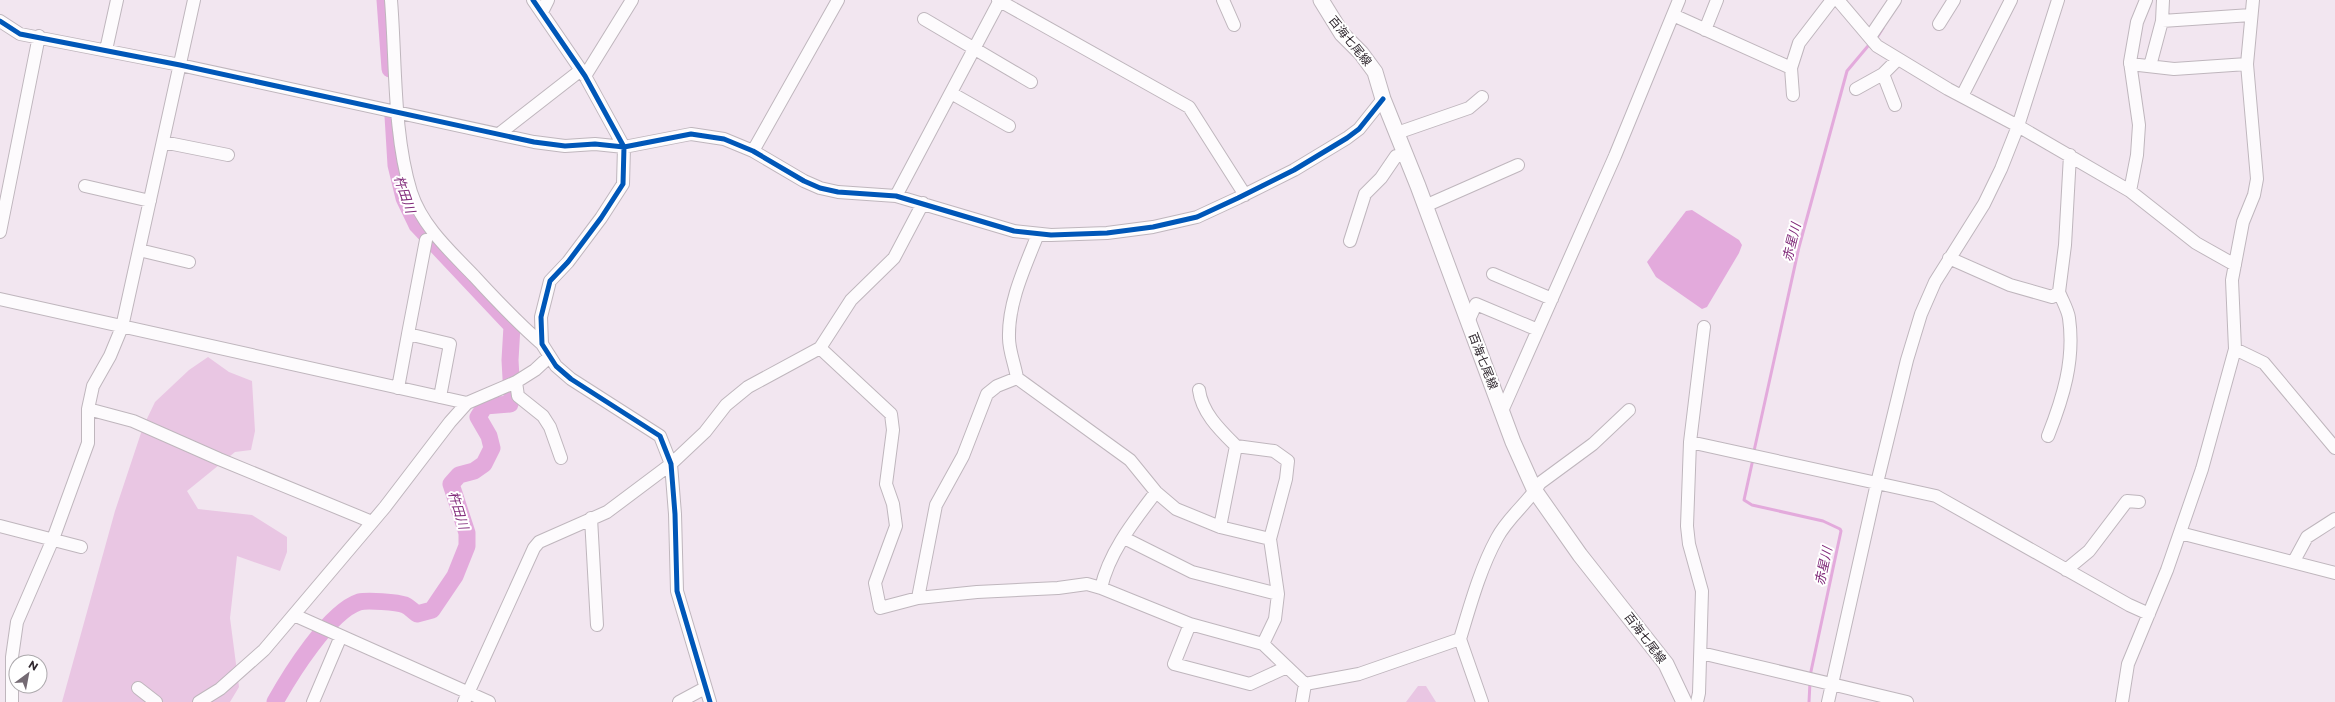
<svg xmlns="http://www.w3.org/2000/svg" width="2335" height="702" font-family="Montserrat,'Noto Sans JP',sans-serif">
<rect width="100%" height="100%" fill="#f2e6f0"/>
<path fill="#e9c6e3" d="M208,357L229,372L252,381L255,431L251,450L235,452L187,491L198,509L252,515L287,537V552L280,571L237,556L230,618L239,687L230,702H62L115,511L143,427L155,402L189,370Z
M1418,686H1426L1436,702H1406Z"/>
<path fill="#e3aadc" d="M1692,210L1739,240L1742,245L1739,253L1707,307L1702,309L1656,277L1647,262L1686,211Z"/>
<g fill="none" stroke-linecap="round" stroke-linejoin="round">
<path stroke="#e3aadc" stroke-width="3" d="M1878,36L1883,28
M1754,451L1799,247L1847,71L1868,46
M1753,459L1744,500L1752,505L1823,521L1840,529L1841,531L1810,676
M1809,702L1810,682"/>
<path stroke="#e3aadc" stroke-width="17" d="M385,0L390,69
M275,702C290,675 329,612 359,602C367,600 397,602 405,605C409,607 413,611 417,614L432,610L455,576L467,546V533L451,484L459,475L474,471L484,464L492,448L489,436L478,417L485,406L510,404L512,396L510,360L512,326L417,225L404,198L396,165L393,116"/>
<defs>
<path id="minor" d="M391,0C396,61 393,134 411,192C422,226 450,251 474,276C496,300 518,323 542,344
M533,0L585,76L624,147L623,184L601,218L568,262L550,281L541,317L542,344L556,366L571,379L660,436L671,464L675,514L677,591L710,702
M998,0L1189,107L1245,195
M1223,0L1234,25
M1838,0L1877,46L1948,89L2018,126L2130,191L2196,243L2235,265
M542,12L548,0
M1673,15L1791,68
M924,19L1031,82
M0,21L20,34L180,65L534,142L565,146L595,144L624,147L691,134L724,139L753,151L804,181L820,188L838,192L896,196L1014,231L1051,235L1107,233L1153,227L1197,217L1238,198L1294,170L1347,138L1359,129L1383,99
M2162,21L2251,15
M1939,24L1954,0
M1705,30L1717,0
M1870,37L1895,0
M106,50L117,0
M2130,64L2174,69L2247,64
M2150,66L2162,21L2163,0
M585,76L632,0
M1856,89L1883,74
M951,93L1009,126
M1793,95L1791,68L1799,43L1832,0
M1962,96L2011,0
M1895,105L1883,74L1898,59
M1397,133L1469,108L1482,97
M499,134L581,70
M163,142L228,155
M753,151L838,0
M85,186L150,201
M2130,191L2137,155L2139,125L2130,62L2137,22L2146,0
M896,196L1000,0
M1425,206L1518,165
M0,232L39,36
M1038,234C1025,267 1008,302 1009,338C1009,351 1015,365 1017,378L1130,460L1156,492L1176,509L1220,527L1270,539
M1350,241L1365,194L1381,178L1396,156H1406
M139,250L189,262
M1949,258L2010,285L2052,297L2059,292L2065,245L2070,155
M1493,274L1552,299
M0,299L467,403
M1468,322L1476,304L1538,330
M408,334L426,240
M820,348L891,414L893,430L886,484L893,504L896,526L875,583L880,608L918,598L977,592L1058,588L1087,584L1101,588L1190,624L1263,644L1305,684L1302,702
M2235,349L2264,363L2335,448
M516,382L518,396L543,416L550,427L561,458
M398,388L408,334L450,344L440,397
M1199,390C1202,413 1220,430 1236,446
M88,409L133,421L219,459L372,522
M1502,411L1615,156L1679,0
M2048,436C2063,398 2075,360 2069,318C2068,310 2062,300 2059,292
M1690,442L1936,496L2129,605L2149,614
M591,518L597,625
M0,526L81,547
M1220,527L1236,446L1274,451L1288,461L1286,479L1270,539L1278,594L1275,619L1263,644
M2180,533L2335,573
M1124,538L1192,572L1278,594
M2294,561L2307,537L2335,519
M2066,570L2089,551L2127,501L2139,502
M1101,588C1109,552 1134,521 1156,492
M918,598L936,505L963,456L987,394L997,386L1017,378
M294,615L489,702
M1190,624L1174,664L1250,684L1287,667
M1460,639L1482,702
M1701,653L1907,702
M1305,684L1359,674L1460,639C1470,606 1480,569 1497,538C1508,517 1528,503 1540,483L1593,444L1629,410
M138,688L156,702
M12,702V657L17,622L53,539L88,443V409L93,386L110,356L122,327L194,0
M199,702L220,689L264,650L385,507L450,422L467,403L516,382L535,370L549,357
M313,702L341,636
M464,702L534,548L539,542L607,512L671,464L705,432L726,405L748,387L820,348L851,300L894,258L923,203
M679,702L705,688
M1697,702L1699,693L1702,591L1689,544L1687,526L1690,442L1704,327
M1828,702L1877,483L1907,360L1921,314L1935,282L1984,204L2001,169L2018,126L2058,0
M2122,702L2128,664L2167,570L2202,469L2235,349L2232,280L2243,222L2254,195L2257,179L2247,64L2253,0"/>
<path id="major" d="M1321,0L1342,34L1361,53L1375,72L1383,99L1418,186L1513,442L1535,491L1580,555L1666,664L1684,702"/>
</defs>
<use href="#minor" stroke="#bfb6bd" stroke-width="14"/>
<use href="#major" stroke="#bfb6bd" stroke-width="17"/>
<use href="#minor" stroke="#fdfbfd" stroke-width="12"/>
<use href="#major" stroke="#fdfbfd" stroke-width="15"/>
<defs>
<path id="cycleway" d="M533,0L585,76L624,147L623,184L601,218L568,262L550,281L541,317L542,344L556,366L571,379L660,436L671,464L675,514L677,591L710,702
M0,21L20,34L180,65L534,142L565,146L595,144L624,147L691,134L724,139L753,151L804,181L820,188L838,192L896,196L1014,231L1051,235L1107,233L1153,227L1197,217L1238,198L1294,170L1347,138L1359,129L1383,99"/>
</defs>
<use href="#cycleway" stroke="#fff" stroke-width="8"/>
<use href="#cycleway" stroke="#0057b8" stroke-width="5"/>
</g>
<g text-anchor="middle" stroke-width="4" stroke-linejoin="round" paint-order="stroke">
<g font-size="12" fill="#30282f" stroke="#fff">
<text transform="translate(1350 41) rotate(51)" y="4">百海七尾線</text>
<text transform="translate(1483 361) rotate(69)" y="4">百海七尾線</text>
<text transform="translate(1645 638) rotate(53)" y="4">百海七尾線</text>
</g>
<g font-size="13" font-style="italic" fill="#812a7a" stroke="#fff">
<text transform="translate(405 194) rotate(71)" y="5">杵田川</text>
<text transform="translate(1791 242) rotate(-76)" y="5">赤星川</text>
<text transform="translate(459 510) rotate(73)" y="5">杵田川</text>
<text transform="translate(1823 566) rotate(-78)" y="5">赤星川</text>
</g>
</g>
<g transform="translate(28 674) rotate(32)"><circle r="19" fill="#ffffff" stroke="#aca9ac"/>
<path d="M0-3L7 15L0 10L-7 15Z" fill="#746a73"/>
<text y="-6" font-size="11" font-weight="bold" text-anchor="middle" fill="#30282f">N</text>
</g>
</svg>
